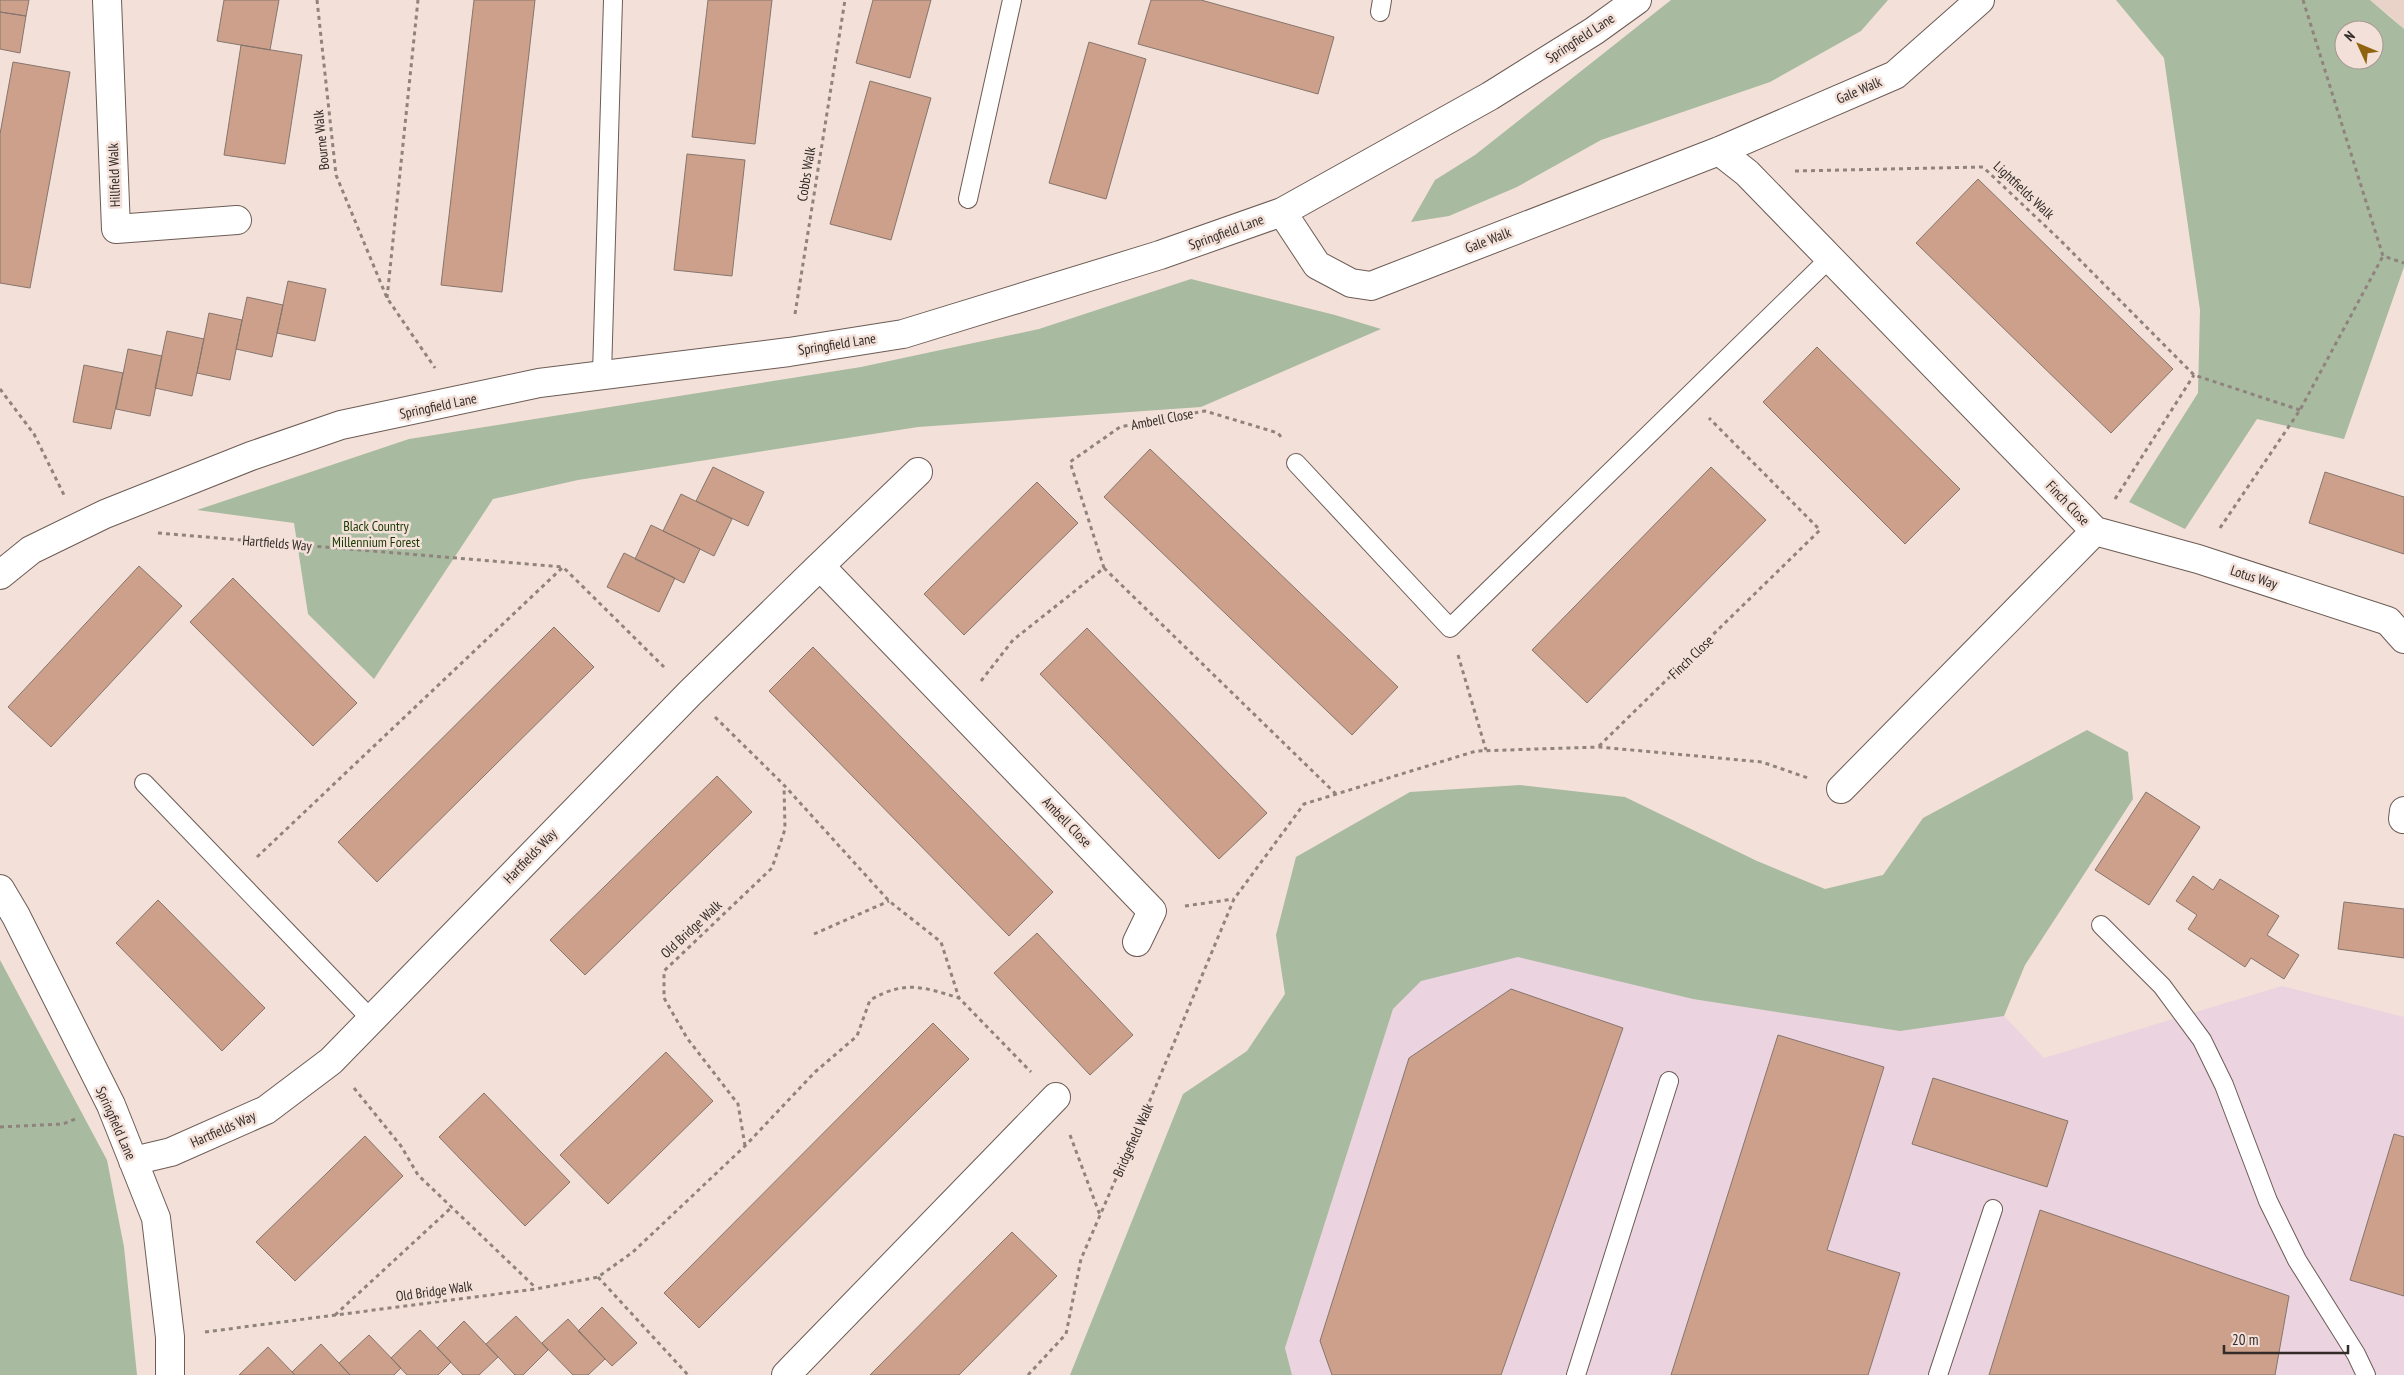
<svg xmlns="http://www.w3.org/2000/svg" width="2404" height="1375" font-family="'PT Sans Narrow',sans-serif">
<rect width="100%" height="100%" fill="#f3e0d8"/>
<path fill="#ebd3df" d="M1514,886L2004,1016L2044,1058L2282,986L2404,1017V1375H1292L1285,1348L1393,1009Z"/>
<path fill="#e9d2c8" d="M2370,0H2404V29L2389,15Z"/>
<path fill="#a8baa0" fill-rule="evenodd" d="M1671,0H1888L1861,31L1770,82L1601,140L1517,187L1449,216L1411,222L1435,180L1475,155Z
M2116,0H2370L2404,29V267L2344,439L2257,419L2185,529L2129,502L2198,393L2200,310L2164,58ZM2344,30H2374V60H2344Z
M1191,279L1335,315L1381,329L1201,407L918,427L578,480L493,499L374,679L308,614L294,523L197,510L409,439L861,367L1039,329Z
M2087,730L2128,752L2133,799L2025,965L2004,1016L1900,1031L1693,999L1518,957L1421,981L1393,1009L1285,1348L1292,1375H1070L1183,1094L1247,1051L1285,994L1276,935L1296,857L1410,792L1520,785L1625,797L1757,861L1825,889L1883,875L1923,818Z
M0,960L107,1160L124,1247L137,1375H0Z"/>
<path fill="#cca08a" stroke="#86756d" d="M0,0H29L26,16L0,12Z
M224,0H279L270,50L217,41Z
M474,0H535L502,292L441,285Z
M708,0H772L755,144L692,137Z
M873,0H931L910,78L856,63Z
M1151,0H1201L1334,37L1318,94L1138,44Z
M0,12L26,16L20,53L0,49Z
M1089,42L1146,59L1106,199L1049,183Z
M241,45L302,55L285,164L224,155Z
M13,62L70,72L30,288L0,283V134Z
M870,81L931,98L891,240L830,224Z
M687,154L745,160L732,276L674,270Z
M1978,179L2173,369L2111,433L1916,243Z
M288,281L326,289L315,341L277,333Z
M247,297L283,305L272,357L236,349Z
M209,313L242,320L230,380L197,373Z
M167,331L204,339L192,396L155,388Z
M1817,347L1960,489L1905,544L1763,402Z
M128,349L162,356L150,416L116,409Z
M84,365L123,373L111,429L73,422Z
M1150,449L1398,687L1352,735L1104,497Z
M713,467L764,492L748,526L696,501Z
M1711,467L1766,520L1587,703L1532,650Z
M2325,472L2404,497V554L2309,523Z
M1037,482L1078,523L964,635L924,594Z
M681,494L732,519L714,556L663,531Z
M651,525L700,549L684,583L635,559Z
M624,553L675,578L659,612L607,587Z
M139,566L182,606L51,747L8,707Z
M233,578L357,703L313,746L190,622Z
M554,627L594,667L377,882L338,842Z
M1087,628L1267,813L1219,859L1040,674Z
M813,647L1053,892L1009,936L769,691Z
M717,776L752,812L585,975L550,940Z
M2146,792L2200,827L2149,905L2095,870Z
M2193,876L2213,890L2220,879L2279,916L2267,935L2299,955L2284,979L2251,958L2245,967L2188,929L2197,915L2176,901Z
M158,900L265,1008L222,1051L116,943Z
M2344,902L2404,909V958L2338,949Z
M1037,933L1133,1035L1090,1075L994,973Z
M1511,989L1623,1028L1501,1375H1332L1320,1341L1409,1058Z
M933,1023L969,1059L699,1328L664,1293Z
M1778,1035L1884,1067L1827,1250L1900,1273L1868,1375H1671Z
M666,1052L713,1101L608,1204L560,1155Z
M1933,1078L2068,1121L2047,1187L1912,1144Z
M484,1093L570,1182L525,1226L439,1137Z
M2394,1134L2404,1137V1296L2350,1280Z
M365,1136L403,1176L295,1281L256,1242Z
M2040,1210L2289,1296L2275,1375H1989Z
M1012,1232L1057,1276L959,1375H870Z
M602,1307L637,1343L612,1366L578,1331Z
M516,1316L548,1350L523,1375H515L486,1344Z
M568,1319L605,1359L588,1375H573L542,1343Z
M464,1321L498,1357L479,1375H463L437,1348Z
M420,1330L451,1362L438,1375H407L391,1358Z
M369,1335L401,1368L394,1375H350L339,1363Z
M321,1344L339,1363L350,1375H295L292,1372Z
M268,1347L295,1375H239Z"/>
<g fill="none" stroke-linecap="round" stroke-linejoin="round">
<defs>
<path id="service" d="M1380,12L1382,0
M968,199L1012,0
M602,374L613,0
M1296,463L1450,628L1830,258
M144,783L371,1019
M2101,925L2162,986L2202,1040L2224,1085L2268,1201L2297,1260L2356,1354L2366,1375
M1576,1375L1669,1081
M1938,1375L1993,1209"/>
<path id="minor" d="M107,0L116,229L237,220
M1719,151L1747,173L2095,531L1841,789
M1282,212L1317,265L1351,283L1371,286L1719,151L1895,75L1980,0
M918,472L820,566L1152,911L1137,942
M2095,531L2198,559L2388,621L2404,639
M0,575L31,550L105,514L251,456L341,425L539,383L789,352L903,334L1160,255L1282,212L1490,96L1594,31L1637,0
M2403,819L2404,811
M0,889L16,916L111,1105L156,1218L170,1337V1375
M133,1161L171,1152L266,1110L331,1061L690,693L820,566
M786,1375L1056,1097"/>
</defs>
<use href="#service" stroke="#6c5c55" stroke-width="20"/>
<use href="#minor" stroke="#6c5c55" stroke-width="30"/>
<path stroke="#90837e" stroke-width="3" stroke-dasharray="4 4" stroke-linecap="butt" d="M317,0L336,175L387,298L435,368
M2303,0L2383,256L2404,263
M1795,171L1983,167L2060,240L2194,375L2300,410
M387,298L418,0
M795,314L845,0
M0,389L34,434L64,495
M2115,499L2194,375
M2220,528L2300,410L2383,256
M158,533L563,567
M1104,568L1336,794
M1458,655L1486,750
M981,681L1013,640L1104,568L1070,462L1120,427L1205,411L1278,433L1281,437
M715,717L783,784L889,901L941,942L959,998L1031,1072
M1599,746L1820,530L1709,418
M257,857L563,567L664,667
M1185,906L1234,899
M814,934L889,901
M354,1088L401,1146L418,1175L536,1288
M0,1127L63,1124L78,1118
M1070,1135L1100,1215
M745,1146L738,1104L687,1038L664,998V971L772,868L785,829L784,785
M598,1277L688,1375
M335,1315L452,1207
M205,1332L536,1289L598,1277L633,1252L745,1146L815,1072L857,1036L870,1000C905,980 923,987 959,998
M1028,1375L1066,1334L1081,1259L1148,1105L1234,899L1304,804L1476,751L1599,747L1762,762L1808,778"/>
<use href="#service" stroke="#fff" stroke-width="18"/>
<use href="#minor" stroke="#fff" stroke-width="28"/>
</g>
<g text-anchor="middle" stroke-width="5" stroke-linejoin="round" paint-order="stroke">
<g font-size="14" fill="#322b28" stroke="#f3e0d8">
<text transform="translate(1580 38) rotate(-33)" y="5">Springfield Lane</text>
<text transform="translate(1859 90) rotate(-23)" y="5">Gale Walk</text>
<text transform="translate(321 140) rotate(-96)" y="5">Bourne Walk</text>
<text transform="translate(806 174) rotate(-81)" y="5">Cobbs Walk</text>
<text transform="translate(114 175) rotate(-92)" y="5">Hillfield Walk</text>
<text transform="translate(2024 190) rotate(43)" y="5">Lightfields Walk</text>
<text transform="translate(1226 232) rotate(-20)" y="5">Springfield Lane</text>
<text transform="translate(1488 240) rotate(-21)" y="5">Gale Walk</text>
<text transform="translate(837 344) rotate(-9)" y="5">Springfield Lane</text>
<text transform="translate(438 406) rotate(-12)" y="5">Springfield Lane</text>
<text transform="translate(1162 419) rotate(-11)" y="5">Ambell Close</text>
<text transform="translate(2068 503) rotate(46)" y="5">Finch Close</text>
<text transform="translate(277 543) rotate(5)" y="5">Hartfields Way</text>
<text transform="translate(2254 577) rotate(18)" y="5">Lotus Way</text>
<text transform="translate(1691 657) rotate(-44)" y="5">Finch Close</text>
<text transform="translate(1067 822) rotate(46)" y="5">Ambell Close</text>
<text transform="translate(530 856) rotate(-46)" y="5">Hartfields Way</text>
<text transform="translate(691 929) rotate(-43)" y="5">Old Bridge Walk</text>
<text transform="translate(116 1123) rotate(66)" y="5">Springfield Lane</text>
<text transform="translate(223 1129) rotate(-24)" y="5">Hartfields Way</text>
<text transform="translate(1133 1140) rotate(-66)" y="5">Bridgefield Walk</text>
<text transform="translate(434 1291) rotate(-8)" y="5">Old Bridge Walk</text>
</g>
<g font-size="14" fill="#193a01" stroke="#f3e0d8">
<text x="376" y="531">Black Country<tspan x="376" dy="16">Millennium Forest</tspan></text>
</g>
</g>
<g transform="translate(2359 45) rotate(314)"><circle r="24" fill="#f3e0d8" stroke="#a69892"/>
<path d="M0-4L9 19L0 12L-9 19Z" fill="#91630e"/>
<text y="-8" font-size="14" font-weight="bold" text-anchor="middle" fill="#322b28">N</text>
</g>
<path d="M2224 1345v8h124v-8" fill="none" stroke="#322b28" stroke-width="2.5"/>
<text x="2232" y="1345" font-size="15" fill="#322b28" stroke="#f3e0d8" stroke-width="4" paint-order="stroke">20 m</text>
</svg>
